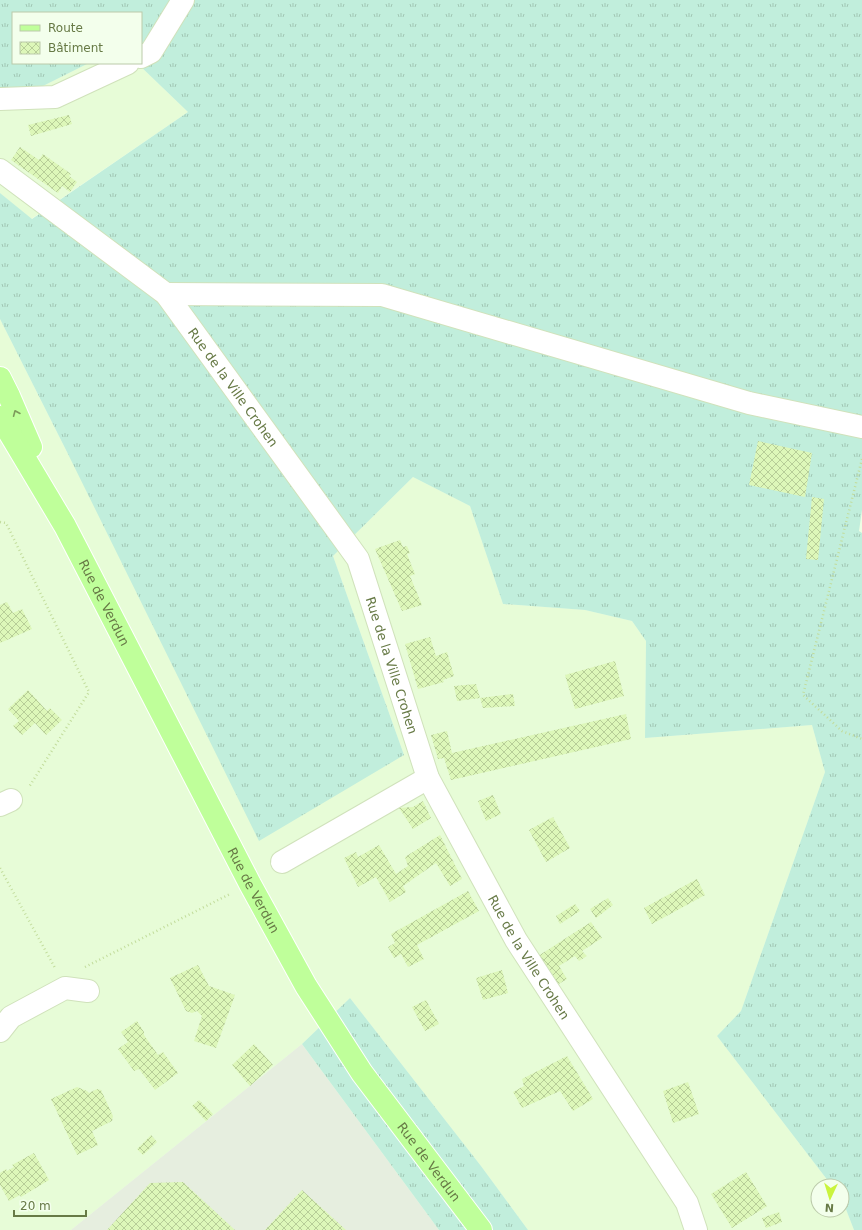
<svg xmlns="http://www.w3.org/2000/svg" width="862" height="1230" font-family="'DejaVu Sans',sans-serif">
<defs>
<pattern id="grass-tufts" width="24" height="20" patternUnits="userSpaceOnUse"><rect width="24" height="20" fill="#c1eedc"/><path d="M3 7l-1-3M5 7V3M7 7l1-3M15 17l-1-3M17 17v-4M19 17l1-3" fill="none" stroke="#a1c6b4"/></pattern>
<pattern id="building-cross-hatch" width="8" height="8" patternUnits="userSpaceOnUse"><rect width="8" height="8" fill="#ddf7b9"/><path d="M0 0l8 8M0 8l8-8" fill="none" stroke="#b7cd98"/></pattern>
</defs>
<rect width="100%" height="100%" fill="#eefee4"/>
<path fill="#e7fcd7" d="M89,63H137L188,112L31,219L0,193V89L41,87Z
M0,319L67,452L404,755L333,556L413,477L470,506L503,604L585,610L632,621L646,641L645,738L812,725L825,772L741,1011L717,1036L832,1186H818V1210H842V1199L854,1230H528L481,1166L350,998L302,1044L71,1230H0Z"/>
<path fill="#e6eedf" d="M302,1044L439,1230H71Z"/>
<path fill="url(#grass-tufts)" d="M0,0H862V510L859,531L862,533V1230H854L842,1199V1186H832L717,1036L741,1011L825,772L812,725L645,738L646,641L632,621L585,610L503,604L470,506L413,477L333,556L404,755L259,841L67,452L0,319V193L32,219L188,112L137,63H141V13H13V63H89L41,87L0,89Z
M350,998L481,1166L528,1230H439L302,1044Z"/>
<path fill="url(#building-cross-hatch)" d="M69,115L72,124L31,136L28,125Z
M20,147L39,160L43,154L71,174L69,176L77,182L70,192L62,186L58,193L11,160Z
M758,441L812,453L805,497L749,485Z
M812,497L824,499L818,560L806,559Z
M400,540L403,547L407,546L410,553L407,554L415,574L410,576L422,605L402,611L375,549Z
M7,602L13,613L22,609L32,629L0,643V605Z
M430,637L436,656L447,652L454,676L443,680L444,682L418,689L405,644Z
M615,661L624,696L575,709L565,675Z
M476,684L480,698L457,701L454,686Z
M28,690L47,711L50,708L62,720L46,735L35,723L22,735L13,726L19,721L8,709Z
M513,694L515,706L483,708L480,698Z
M626,714L631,739L451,780L444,758L438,759L431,735L447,731L452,753Z
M493,795L501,814L486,821L478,801Z
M423,801L431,818L413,829L399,808L413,807Z
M553,817L570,848L546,862L529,830Z
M440,835L462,879L450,886L436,863L403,886L406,892L390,902L376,877L358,887L344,858L356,852L358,857L379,845L396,874L408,866L405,857Z
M697,879L705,895L652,924L644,908Z
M468,891L479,911L417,945L424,959L408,967L401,954L394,958L388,947L395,943L391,934Z
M608,898L613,905L596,918L590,909Z
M575,904L580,911L560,924L556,916Z
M591,922L602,938L582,951L587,956L579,961L575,956L559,966L567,979L552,988L535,958Z
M198,965L209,986L235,995L216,1048L194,1041L202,1016L197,1011L192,1013L186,1011L170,978Z
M502,970L508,993L483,1000L476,978Z
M426,1000L439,1024L425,1031L412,1007Z
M137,1021L144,1032V1035L158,1055L163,1052L178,1073L155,1090L139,1069L134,1071L118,1049L128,1042L121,1032Z
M254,1044L273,1065L250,1086L232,1065Z
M567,1056L593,1099L573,1111L560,1091L522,1108L513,1092L524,1086L522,1079Z
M688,1082L699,1114L673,1123L663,1091Z
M77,1087L87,1091L89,1093L97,1089L101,1090L113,1116L112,1121L92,1131L98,1145L77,1155L51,1099Z
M199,1100L213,1114L206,1121L192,1106Z
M151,1135L157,1142L143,1155L137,1149Z
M34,1153L49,1180L21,1197L20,1195L9,1201L0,1185V1173L6,1169L7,1171L14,1167L12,1165Z
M746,1172L767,1206L732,1228L711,1194Z
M182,1182H183L235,1230H107L150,1183Z
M302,1190L346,1230H265Z
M779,1212L782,1222L766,1228L762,1218Z"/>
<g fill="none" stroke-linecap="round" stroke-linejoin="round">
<defs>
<g id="minor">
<path d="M141,57L151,52L183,0"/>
<path d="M0,99L55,97L128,63"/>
<path id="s1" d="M0,170L166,294L358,559L428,778L516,940L687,1203L696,1230"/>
<path d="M166,294L382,295L749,403L862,427"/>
<path d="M0,805L11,800"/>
<path d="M282,862L428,778"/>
<path d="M0,1031L11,1017L65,988L88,991"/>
</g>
<g id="major">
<path d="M0,378L9,396L31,447"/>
<path id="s2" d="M0,417L65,526L250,884L306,986L362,1073L481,1230"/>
</g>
</defs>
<use href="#minor" stroke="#d0e2bb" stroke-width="24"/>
<use href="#major" stroke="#fff" stroke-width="24"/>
<path stroke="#c2dc9b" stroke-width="2.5" stroke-dasharray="1 3" stroke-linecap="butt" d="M862,459L803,695L842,731L862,739
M0,522L6,523L89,692L29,787
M0,868L55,968
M85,967L230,894"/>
<use href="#minor" stroke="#fff" stroke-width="22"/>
<use href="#major" stroke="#bfff9a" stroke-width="22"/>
</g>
<defs><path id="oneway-chevron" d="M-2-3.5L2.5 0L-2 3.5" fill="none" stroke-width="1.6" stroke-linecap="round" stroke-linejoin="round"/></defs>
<use stroke="#7d9b5b" href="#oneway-chevron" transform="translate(16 413) rotate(-113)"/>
<g text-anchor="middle" stroke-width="3.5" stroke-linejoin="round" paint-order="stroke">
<g font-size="13" fill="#677a46" stroke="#f3ffec">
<text dy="5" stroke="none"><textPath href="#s1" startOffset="322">Rue de la Ville Crohen</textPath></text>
<text dy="5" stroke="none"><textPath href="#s2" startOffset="213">Rue de Verdun</textPath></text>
<text dy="5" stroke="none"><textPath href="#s1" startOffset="646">Rue de la Ville Crohen</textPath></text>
<text dy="5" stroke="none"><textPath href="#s2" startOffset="537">Rue de Verdun</textPath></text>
<text dy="5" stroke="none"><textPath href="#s1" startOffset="970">Rue de la Ville Crohen</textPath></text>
<text dy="5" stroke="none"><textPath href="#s2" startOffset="861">Rue de Verdun</textPath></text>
</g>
</g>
<rect x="12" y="12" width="130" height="52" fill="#f3ffec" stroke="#bbcaaa"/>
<rect x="20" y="25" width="20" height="6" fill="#bfff9a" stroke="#bbcaaa"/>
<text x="48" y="32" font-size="12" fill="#677a46">Route</text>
<rect x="20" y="42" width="20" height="12" fill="url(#building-cross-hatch)" stroke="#bbcaaa"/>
<text x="48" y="52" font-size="12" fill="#677a46">Bâtiment</text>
<g transform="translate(830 1198) rotate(184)"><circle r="19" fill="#f3ffec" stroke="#bbcaaa"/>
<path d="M0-3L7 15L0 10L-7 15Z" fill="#caf43d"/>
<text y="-6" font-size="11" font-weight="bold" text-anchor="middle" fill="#677a46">N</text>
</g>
<path d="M14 1210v6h72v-6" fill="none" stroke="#677a46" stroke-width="2"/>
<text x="20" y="1210" font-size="12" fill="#677a46" stroke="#f3ffec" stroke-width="3" paint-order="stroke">20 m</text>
</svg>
